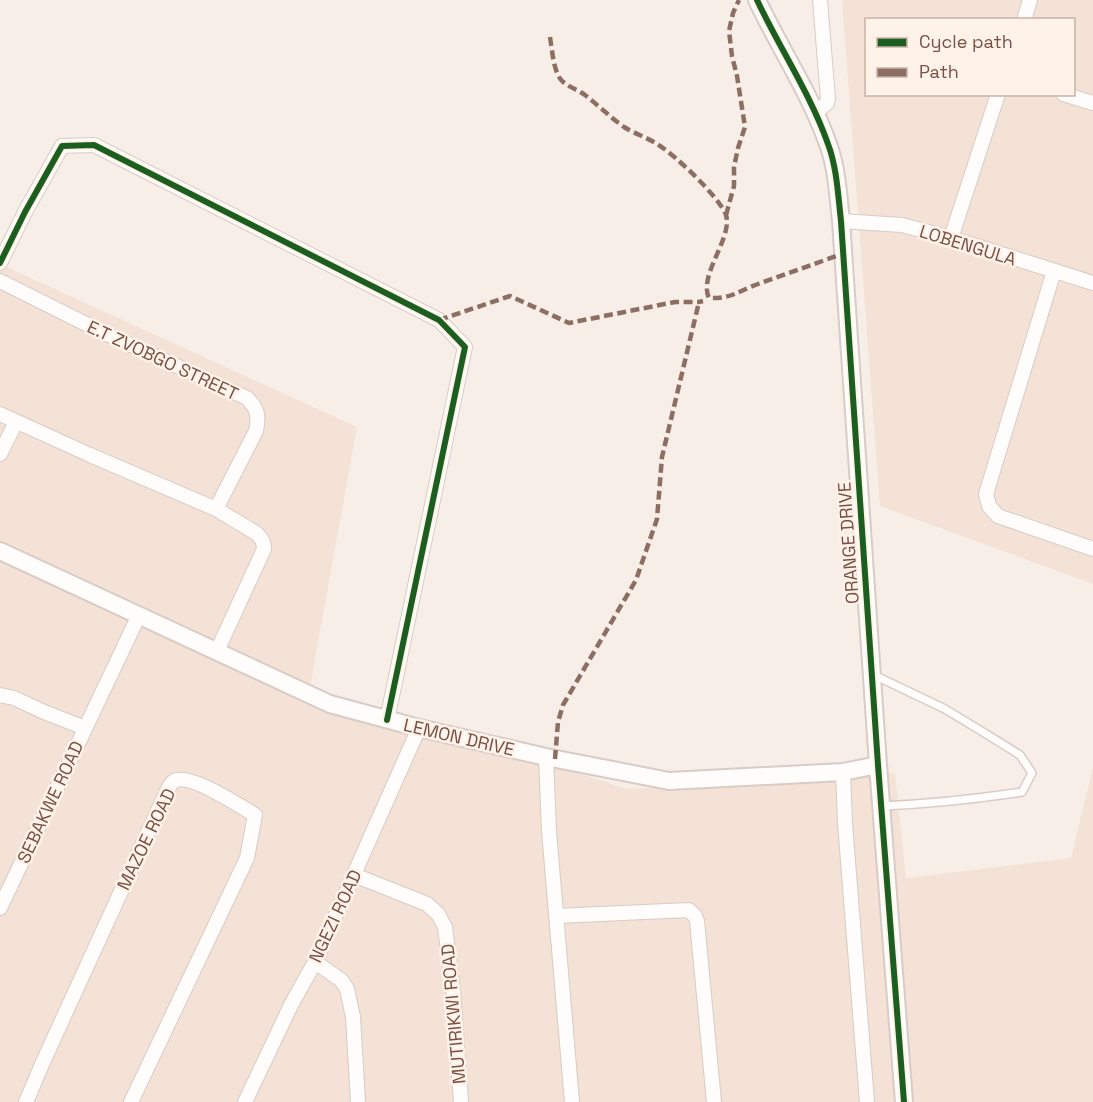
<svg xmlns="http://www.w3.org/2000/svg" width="1093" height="1102" font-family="'Space Grotesk',sans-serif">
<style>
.residential{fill:#f3e2d5;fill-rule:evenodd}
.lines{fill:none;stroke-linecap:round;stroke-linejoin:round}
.service-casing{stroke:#d9cbc5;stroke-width:10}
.minor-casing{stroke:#d9cbc5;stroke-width:16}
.tertiary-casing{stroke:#d9cbc5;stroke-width:20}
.service{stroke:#fefdfb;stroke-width:7}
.minor{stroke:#fefdfb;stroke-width:14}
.tertiary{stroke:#fefdfb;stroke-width:16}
.quiet{stroke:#8d6e63;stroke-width:4.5;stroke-dasharray:9 4.5;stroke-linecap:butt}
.cycleway-casing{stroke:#fff3e9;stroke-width:10}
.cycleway{stroke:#1b5e20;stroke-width:6}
.labels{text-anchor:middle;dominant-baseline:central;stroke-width:5;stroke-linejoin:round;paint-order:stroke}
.street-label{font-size:18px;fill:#785045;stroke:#fff3e9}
</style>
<rect width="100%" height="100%" fill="#f7efe7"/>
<!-- residential -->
<path class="residential" d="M842 0H1093V584L880 506ZM866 20H1074V94H866Z
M0 264 357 427 310 687 627 789 895 773 906 878 1071 858 1093 767V1102H0Z"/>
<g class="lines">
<!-- service casing -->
<g class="service-casing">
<path id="service" d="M874 675 945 709 983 732 1020 755 1032 773 1022 792C975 799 929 804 881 806"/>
</g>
<!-- minor casing -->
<g class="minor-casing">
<path id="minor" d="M1024 20 1030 0
M1063 94 1093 103
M816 112 827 103 828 99 820 0
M841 221 902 225 951 238 1093 283
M951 238 998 94
M0 263 25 212 62 146 94 145 439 320 465 347 387 720
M1054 271 986 494 989 506 998 516 1093 549
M0 281 100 331 247 398C258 410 259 415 256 431L216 509
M0 414 90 455 216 509 256 533C261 538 264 541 264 549L217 651
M0 454 16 422
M0 695 14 698 44 712 85 728
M546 757 549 831 572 1102
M843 772 845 823 867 1102
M354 875 427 904 438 914 445 927 453 990 461 1102
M0 908 139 615
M556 916 689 910 695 916 697 921 714 1102
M315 962 341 980 347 989 353 1017 358 1102
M26 1102 43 1062 166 793C168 789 170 784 174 781 189 772 240 806 255 815L247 858 131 1102
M245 1102 291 1005 315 962 419 728"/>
</g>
<!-- tertiary casing -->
<g class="tertiary-casing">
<path id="tertiary" d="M757 0C779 47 811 95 828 144 837 168 838 195 841 221L878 765 904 1102
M0 551 330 704 419 728 546 757 669 781 843 772 878 765"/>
</g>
<!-- service -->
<use href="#service" class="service"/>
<!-- minor -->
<use href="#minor" class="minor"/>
<!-- tertiary -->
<use href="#tertiary" class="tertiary"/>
<!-- quiet -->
<path class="quiet" d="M550 37C552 49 553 66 559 77 564 86 577 89 585 95 598 105 610 117 624 127 635 134 649 138 660 146 675 155 721 199 726 215 733 238 698 275 709 298 732 299 738 291 758 284 786 274 814 264 842 254
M726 215 734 186V167L738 148 745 127 737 76 732 56 729 31 733 13 739 0
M439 320 510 296 569 323 675 302H699L703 301
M555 759 558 722 563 705 636 580 657 519 662 457 699 302"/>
<!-- cycleway casing -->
<g class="cycleway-casing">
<path id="cycleway" d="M757 0C779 47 811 95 828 144 837 168 838 195 841 221L878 765 904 1102
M0 263 25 212 62 146 94 145 439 320 465 347 387 720"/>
</g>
<!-- cycleway -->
<use href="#cycleway" class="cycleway"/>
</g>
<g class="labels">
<!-- street labels -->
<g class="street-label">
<text transform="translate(968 245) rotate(17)">LOBENGULA</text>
<text transform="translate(163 360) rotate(25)">E.T ZVOBGO STREET</text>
<text transform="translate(848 543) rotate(-94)">ORANGE DRIVE</text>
<text transform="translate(459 737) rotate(13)">LEMON DRIVE</text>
<text transform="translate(50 802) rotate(-65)">SEBAKWE ROAD</text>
<text transform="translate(146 839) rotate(-64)">MAZOE ROAD</text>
<text transform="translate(335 916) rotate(-65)">NGEZI ROAD</text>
<text transform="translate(453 1014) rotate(-95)">MUTIRIKWI ROAD</text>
</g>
</g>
<!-- legend -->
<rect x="865" y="18" width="210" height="78" fill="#fff3e9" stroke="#c9b2a7" stroke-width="1.5"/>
<rect x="877" y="38" width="30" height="9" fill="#1b5e20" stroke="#c9b2a7" stroke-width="1.5"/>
<text x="919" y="48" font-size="18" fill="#785045">Cycle path</text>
<rect x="877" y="68" width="30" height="9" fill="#8d6e63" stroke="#c9b2a7" stroke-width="1.5"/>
<text x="919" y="78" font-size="18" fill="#785045">Path</text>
</svg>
